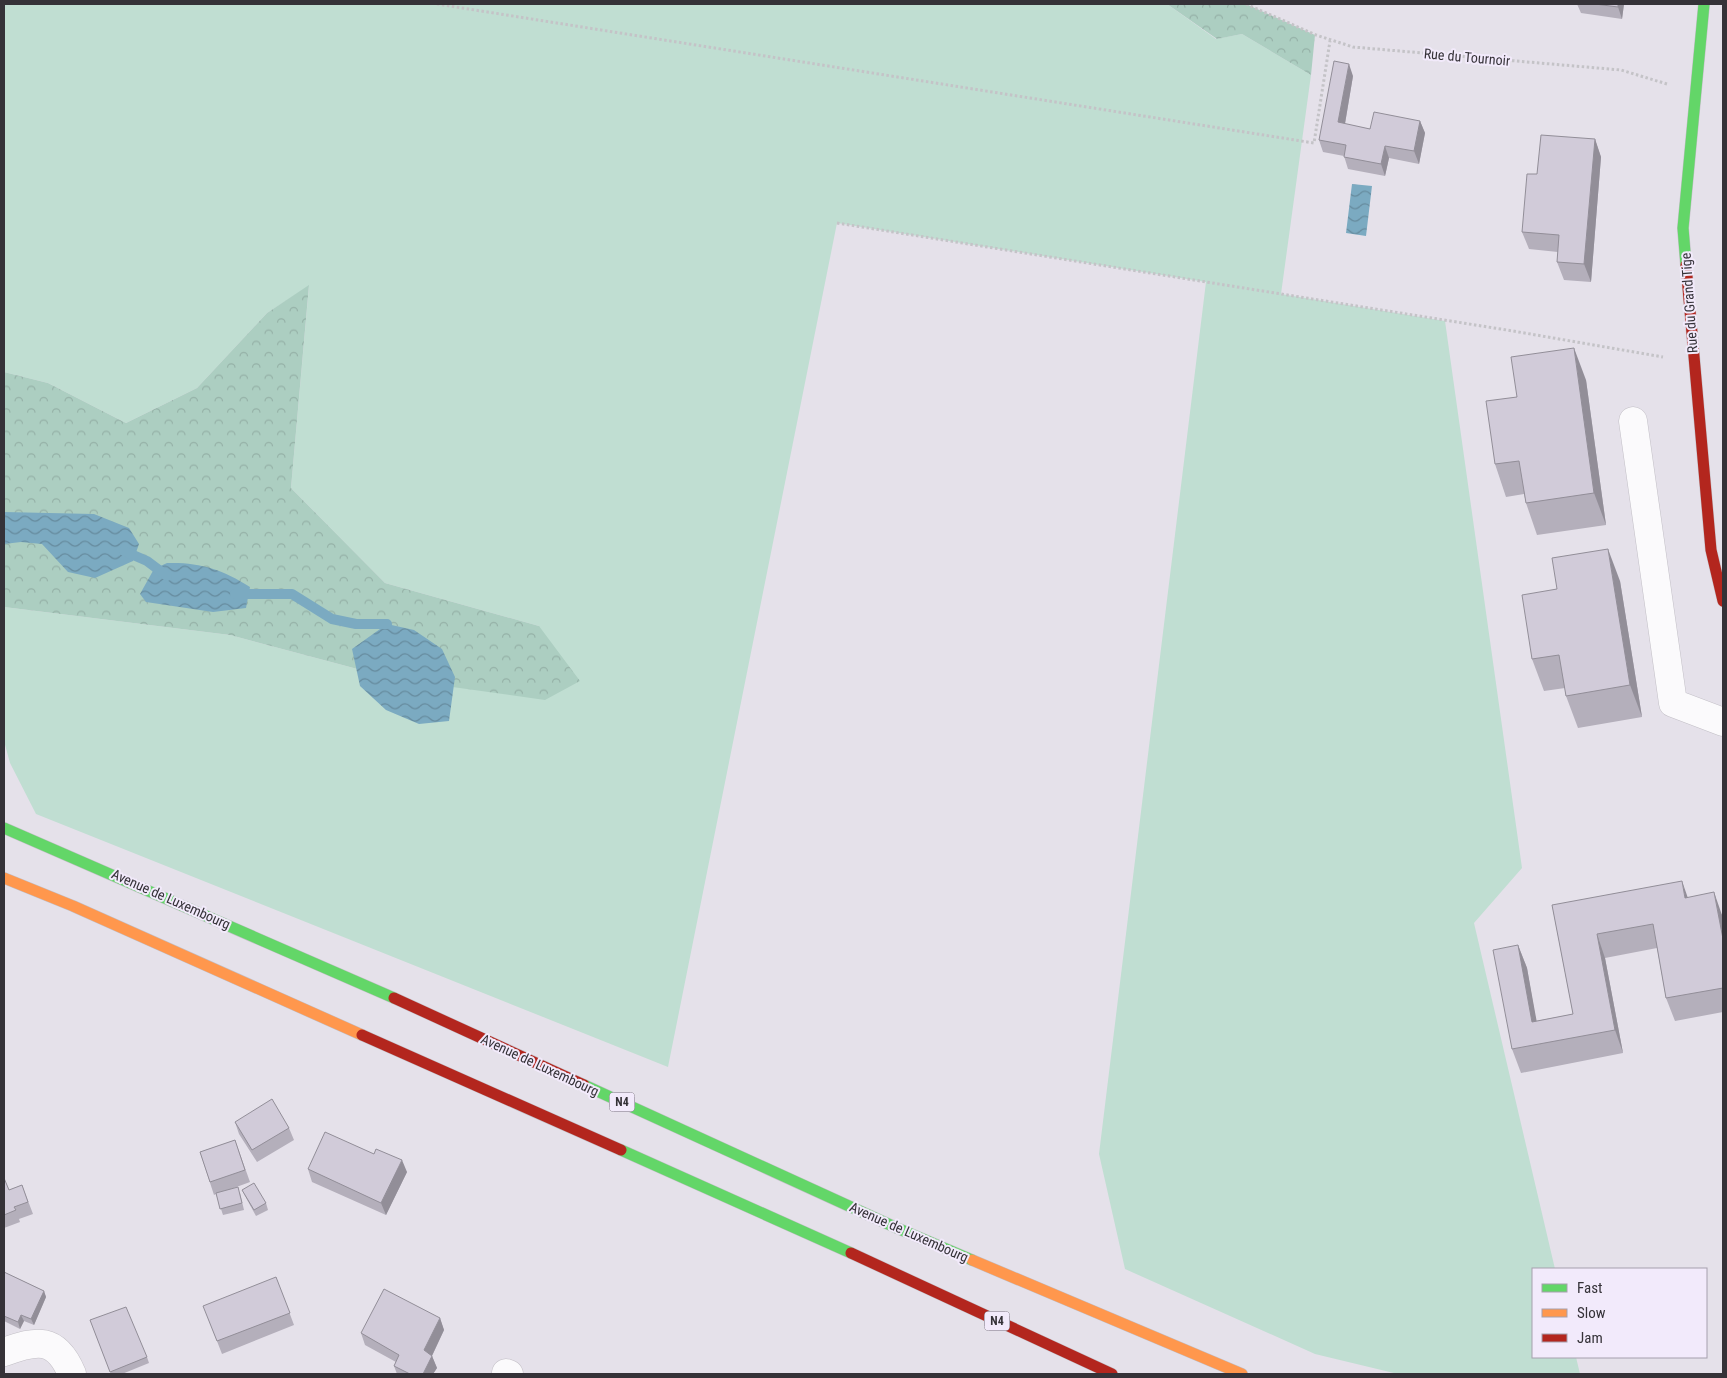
<svg xmlns="http://www.w3.org/2000/svg" width="1727" height="1378" font-family="'Roboto Condensed',sans-serif">
<style>
.grass{fill:#c0ded2}
.forest{fill:url(#forest-crowns)}
.water{fill:url(#water-waves)}
.lines{fill:none;stroke-linecap:round;stroke-linejoin:round}
.stream{stroke:#7baac1;stroke-width:10}
.street-casing{stroke:#c2bfc6;stroke-width:29}
.fast-casing{stroke:#c2bfc6;stroke-width:12}
.slow-casing{stroke:#c2bfc6;stroke-width:12}
.jam-casing{stroke:#c2bfc6;stroke-width:12}
.path{stroke:#c4c3c7;stroke-width:3;stroke-dasharray:2.5 2.5;stroke-linecap:butt}
.street{stroke:#fbfafc;stroke-width:28}
.fast{stroke:#63d668;stroke-width:11}
.slow{stroke:#ff974d;stroke-width:11}
.jam{stroke:#b3261e;stroke-width:11}
.wall{fill:#b4afbb}
.shaded-wall{fill:#928e98}
.building{fill:#d1cbd9;stroke:#928e98}
.labels{text-anchor:middle;dominant-baseline:central;stroke-width:4;stroke-linejoin:round;paint-order:stroke}
.shield{fill:#f2eafb;stroke:#6e6972;stroke-width:1}
.shield-label{font-size:12px;font-weight:bold;fill:#353238}
.street-label{font-size:14px;fill:#353238;stroke:#f2eafb}
</style>
<defs>
<pattern id="forest-crowns" width="20" height="18" patternUnits="userSpaceOnUse" patternTransform="scale(1.25)"><rect width="20" height="18" fill="#accec1"/><path d="M2 6a3 3 0 1 1 6 0M12 15a3 3 0 1 1 6 0" fill="none" stroke="#95b1a7"/></pattern>
<pattern id="water-waves" width="16" height="10" patternUnits="userSpaceOnUse" patternTransform="scale(1.25)"><rect width="16" height="10" fill="#7baac1"/><path d="M0 5q4-4 8 0t8 0" fill="none" stroke="#668b9e"/></pattern>
</defs>
<rect width="100%" height="100%" fill="#e5e1ea"/>
<!-- grass -->
<path class="grass" d="M4 4H1167L1216 39 1242 34 1311 75 1281 294 1445 321 1522 868 1474 923 1555 1269H1533V1357H1576L1580 1374H1398L1315 1354 1125 1269 1099 1154 1206 282 837 223 668 1067 36 814 10 763 4 741V607L230 635 395 679 539 626 385 583 291 488 309 286 267 313 197 388 126 423 48 383 4 372Z"/>
<!-- forest -->
<path class="forest" d="M1167 4H1246L1315 35 1311 75 1242 34 1217 39Z
M309 285 291 488 385 583 539 626 580 681 545 700 395 679 230 635 4 607V372L48 383 126 423 197 388 267 313Z"/>
<!-- water -->
<path class="water" d="M1352 184 1372 186 1366 236 1346 233Z
M4 512 94 514 129 528 139 544 133 561 95 578 68 572 42 544 21 542 4 544Z
M167 563C199 562 222 569 250 587L246 608 213 612 146 602 140 594 154 569Z
M387 624 414 630 442 649 455 677 449 721 419 724 386 710 360 686 352 649Z"/>
<g class="lines">
<!-- stream -->
<path class="stream" d="M124 551 147 561 167 576
M235 594H292L332 619 356 624H387"/>
<!-- street casing -->
<g class="street-casing">
<path id="street" d="M1633 421 1673 703 1723 722
M4 1352C37 1340 56 1336 72 1374
M506 1373 509 1374"/>
</g>
<!-- fast casing -->
<g class="fast-casing">
<path id="fast" d="M1686 265 1683 228 1704 4
M4 828 394 998
M584 1085 897 1228 972 1260
M621 1150 851 1253"/>
</g>
<!-- slow casing -->
<g class="slow-casing">
<path id="slow" d="M4 878 73 906 362 1035
M972 1260 1242 1374"/>
</g>
<!-- jam casing -->
<g class="jam-casing">
<path id="jam" d="M1686 265 1711 550 1723 601
M394 998 584 1085
M362 1035 621 1150
M851 1253 1112 1374"/>
</g>
<!-- path -->
<path class="path" d="M437 4 1314 143 1330 41
M1246 4 1316 35 1353 47 1621 70 1667 84
M837 223 1513 331 1663 357"/>
<!-- street -->
<use href="#street" class="street"/>
<!-- fast -->
<use href="#fast" class="fast"/>
<!-- slow -->
<use href="#slow" class="slow"/>
<!-- jam -->
<use href="#jam" class="jam"/>
</g>
<!-- wall -->
<path class="wall" d="M1577 4H1624L1622 19 1581 13Z
M1353 76 1345 124 1370 129 1420 121 1425 133 1419 164 1389 158 1385 176 1348 169 1344 156 1323 152 1319 140Z
M1595 139 1601 157 1591 282 1564 280 1557 262 1558 252 1529 249 1522 232 1537 174Z
M1586 380 1606 525 1537 535 1526 503 1524 494 1506 497 1495 464 1517 397Z
M1620 581 1642 717 1578 728 1566 696 1565 688 1544 691 1532 659Z
M1688 897 1723 915V1012L1675 1021 1666 998 1657 948 1605 958 1623 1053 1521 1073 1512 1049 1518 945 1527 968 1536 1021 1573 1014 1552 905Z
M235 1122 289 1128 294 1140 257 1162 239 1134Z
M235 1140 250 1182 231 1189 240 1193 244 1210 223 1215 216 1194 214 1195 200 1152Z
M374 1154 407 1172 386 1215 312 1182 308 1169Z
M4 1178 9 1190 22 1185 33 1214 19 1219 20 1222 4 1228Z
M242 1190 266 1203 268 1210 256 1216 245 1196Z
M4 1272 44 1291 46 1297 34 1325 24 1321 20 1329 4 1321Z
M276 1277 294 1325 222 1354 208 1318Z
M440 1318 444 1330 432 1356 437 1368 433 1374H397L394 1366 396 1362 365 1345 361 1333Z
M90 1320 147 1357 149 1363 122 1374H111Z"/>
<!-- shaded-wall -->
<path class="shaded-wall" d="M1618 4H1624L1622 19 1618 7Z
M1349 64 1353 76 1343 135 1338 122Z
M1420 121 1425 133 1419 164 1414 151Z
M1595 139 1601 157 1591 282 1584 264Z
M1385 146 1389 158 1385 176 1381 164Z
M1574 348 1586 380 1606 525 1594 493Z
M1608 549 1620 581 1642 717 1630 685Z
M1682 881 1690 904 1685 898Z
M1714 892 1723 918V939Z
M1597 934 1605 958 1623 1053 1615 1030Z
M1518 945 1527 968 1541 1045 1532 1022Z
M402 1160 407 1172 386 1215 381 1203Z
M44 1291 46 1297 34 1325 31 1319Z
M21 1315 24 1321 20 1329 18 1322Z
M440 1318 444 1330 429 1362 424 1350Z
M432 1356 437 1368 433 1374H423Z"/>
<!-- building -->
<path class="building" d="M1595 4H1618V7Z
M1334 61 1349 64 1338 122 1370 129 1374 112 1420 121 1414 151 1385 146 1381 164 1344 157 1346 145 1319 140Z
M1541 135 1595 139 1584 264 1557 262 1559 235 1522 232 1527 174H1537Z
M1574 348 1594 493 1526 503 1519 461 1495 464 1486 401 1517 397 1511 357Z
M1608 549 1630 685 1566 696 1559 655 1532 659 1522 595 1557 589 1552 558Z
M1682 881 1685 898 1714 892 1723 939V988L1666 998 1653 924 1597 934 1615 1030 1512 1049 1493 950 1518 945 1532 1022 1573 1014 1552 905Z
M272 1099 289 1128 252 1150 235 1122Z
M325 1132 374 1154 376 1149 402 1160 381 1203 308 1169Z
M235 1140 245 1170 210 1182 200 1152Z
M4 1178 9 1190 22 1185 28 1202 14 1207 16 1210 4 1215Z
M254 1183 266 1203 254 1210 242 1190Z
M238 1187 242 1203 220 1209 216 1193Z
M4 1272 44 1291 31 1319 21 1315 18 1322 4 1316Z
M276 1277 290 1313 217 1341 203 1306Z
M384 1289 440 1318 424 1350 432 1356 423 1374H410L394 1366 399 1355 361 1333Z
M126 1307 147 1357 110 1372 90 1320Z"/>
<g class="labels">
<!-- shield labels -->
<g class="shield">
<rect x="609.5" y="1092.5" width="25" height="19" rx="4"/>
<rect x="984.5" y="1311.5" width="25" height="19" rx="4"/>
</g>
<g class="shield-label">
<text x="622" y="1102">N4</text>
<text x="997" y="1321">N4</text>
</g>
<!-- street labels -->
<g class="street-label">
<text transform="translate(1467 57) rotate(5)">Rue du Tournoir</text>
<text transform="translate(1689 303) rotate(-94)">Rue du Grand Tige</text>
<text transform="translate(171 899) rotate(24)">Avenue de Luxembourg</text>
<text transform="translate(540 1065) rotate(25)">Avenue de Luxembourg</text>
<text transform="translate(909 1232) rotate(24)">Avenue de Luxembourg</text>
</g>
</g>
<!-- border -->
<rect width="1727" height="1378" fill="none" stroke="#353238" stroke-width="10"/>
<!-- legend -->
<rect x="1532" y="1268" width="175" height="90" fill="#f2eafb" stroke="#a6a0ad"/>
<rect x="1542" y="1284" width="25" height="8" fill="#63d668" stroke="#a6a0ad"/>
<text x="1577" y="1293" font-size="15" fill="#353238">Fast</text>
<rect x="1542" y="1309" width="25" height="8" fill="#ff974d" stroke="#a6a0ad"/>
<text x="1577" y="1318" font-size="15" fill="#353238">Slow</text>
<rect x="1542" y="1334" width="25" height="8" fill="#b3261e" stroke="#a6a0ad"/>
<text x="1577" y="1343" font-size="15" fill="#353238">Jam</text>
</svg>
